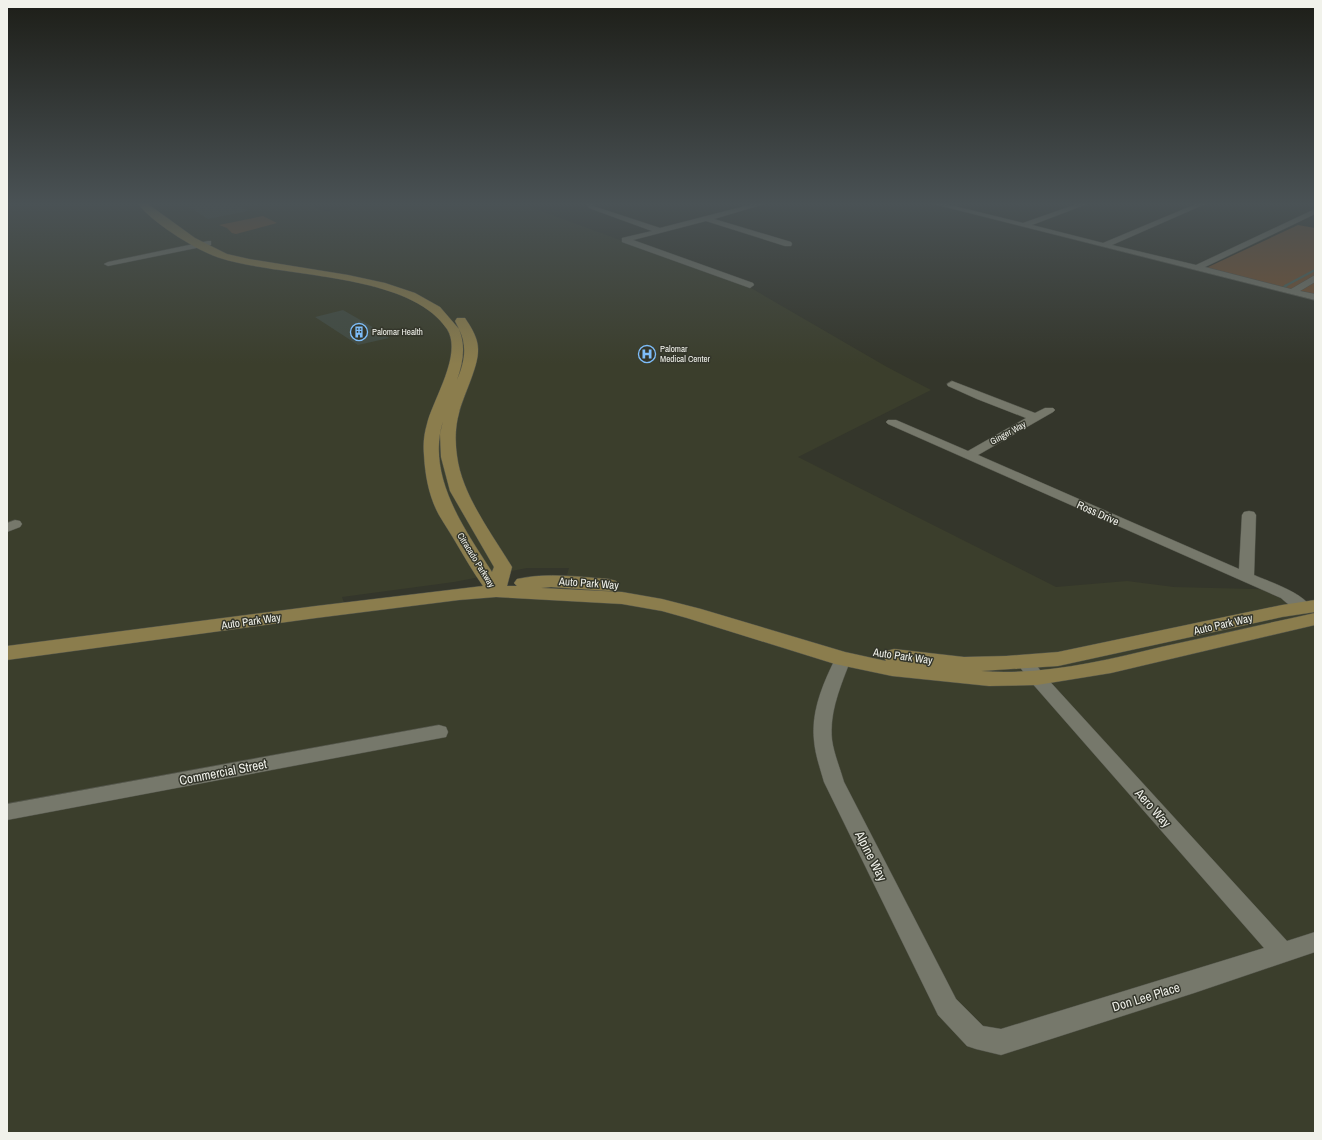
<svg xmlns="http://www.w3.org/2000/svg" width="1322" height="1140" font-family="'Archivo Narrow',sans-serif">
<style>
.built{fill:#3b3e2c;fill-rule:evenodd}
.green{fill:#775230}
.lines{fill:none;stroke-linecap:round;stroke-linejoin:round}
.stream-far1{stroke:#4c655c;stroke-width:2}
.stream{stroke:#4c655c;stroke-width:2.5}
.building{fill:#424b41}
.minor-casing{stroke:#53554b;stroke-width:1}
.major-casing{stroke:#53554b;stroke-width:1}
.minor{fill:#76786b;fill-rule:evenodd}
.major{fill:#8b7d4d;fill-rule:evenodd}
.labels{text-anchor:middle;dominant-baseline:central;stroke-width:3;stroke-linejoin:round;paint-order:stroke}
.far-poi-label{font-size:9px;fill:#f1f2eb;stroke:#34362b;text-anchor:start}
.far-street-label{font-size:9px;fill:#f1f2eb;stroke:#34362b}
.street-label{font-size:11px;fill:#f1f2eb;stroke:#34362b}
.near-street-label{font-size:13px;fill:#f1f2eb;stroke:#34362b}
</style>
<rect width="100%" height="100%" fill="#34362b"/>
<!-- built -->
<path class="built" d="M7 204H308L325 212 364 204H522L751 288 887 367 931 390 798 457 1056 587 1127 581 1174 587 1289 590 1315 610V1133H7ZM527 568H569L564 585 346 608 342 597 454 582Z"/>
<!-- green -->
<path class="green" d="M263 216 277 223 236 234 232 233 227 228 219 225Z
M1298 225 1315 228V297L1204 269Z"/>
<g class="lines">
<!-- stream-far1 -->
<path class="stream-far1" d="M1285 286 1315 270"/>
<!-- stream -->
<path class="stream" d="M1281 289 1287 285"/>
</g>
<!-- building -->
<path class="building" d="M203 204H235L248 211 208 219 189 207Z
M343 310 371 326 389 338 358 345 315 317Z"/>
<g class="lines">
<!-- minor casing -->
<g class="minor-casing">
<path id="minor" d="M586 204H594L593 206 660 228 753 204H764L714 219 791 242 792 244 791 246H785L706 221 633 240 753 283 754 285 750 288 622 242V238L652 231 589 208Z
M934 204H946L1023 223 1077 204H1087L1032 225 1103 243 1196 204H1205L1112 245 1196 265 1315 209V214L1205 267 1291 289 1315 275V282L1300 291 1315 294V300Z
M208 241H211V245L108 266 104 264 108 262Z
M952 381 1035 413 1045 408H1053L1055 410 1053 412 978 455 1239 569 1242 515 1244 512 1249 511 1254 512 1256 515 1254 575C1270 582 1301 592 1311 607L1309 610C1297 613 1289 605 1281 598L888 424 886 422 888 420H896L968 451 1026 418 977 399 948 386 947 384Z
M15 520 20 521 22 524 20 527 7 532V523Z
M843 653 849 655 851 659C841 685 829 712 832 740 834 754 840 768 844 782L956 999 983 1026 1001 1029 1264 948 1031 682 1016 662 1019 658C1032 654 1036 665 1043 674L1287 941 1315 932V952L1194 993 1001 1055 976 1049 967 1046 938 1015 824 782C820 768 815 754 814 740 811 711 823 684 835 659L837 655Z
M439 725 446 727 448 732 446 737 7 820V804Z"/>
</g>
<!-- major casing -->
<g class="major-casing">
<path id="major" d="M138 204H148L195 238 227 254 249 259 348 275 385 283 415 293 440 307 459 329 455 321 457 318H465C471 327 478 338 478 349 479 366 463 396 459 413 455 427 455 442 457 456 462 495 492 534 512 567L507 586H517L514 583 517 579C547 572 579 577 609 579L616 581 619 585 616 589 609 591 551 587 541 588 622 592 662 599 701 609 845 652 886 661 883 656 886 651 894 649 964 657 1006 656 1058 652 1282 605 1315 600V612L1282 617 1058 666 981 671C1041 676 1103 661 1161 647 1212 636 1264 624 1315 613V625L1111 673 1037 685 989 686 892 676 835 664 687 618 662 611 622 604 496 597 459 600 316 618 7 660V646L316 606 483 586C473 572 464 556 455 541 450 532 444 524 439 515 429 497 425 475 424 455 423 444 424 434 427 424 433 399 463 354 447 329 409 272 282 278 220 258 197 251 153 223 138 204ZM459 329C468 347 464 363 457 380 463 362 466 347 459 329ZM443 421 440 434 441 457 450 491 494 567 492 572C464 528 426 476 443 421Z"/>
</g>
<!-- minor -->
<use href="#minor" class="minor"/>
<!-- major -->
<use href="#major" class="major"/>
</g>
<!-- sky -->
<linearGradient id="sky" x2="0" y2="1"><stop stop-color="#1d1e18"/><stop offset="0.56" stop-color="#4a5255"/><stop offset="1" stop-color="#4a5255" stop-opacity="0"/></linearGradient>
<rect width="1322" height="364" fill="url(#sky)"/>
<!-- icons -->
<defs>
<g id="building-ring" transform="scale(0.9)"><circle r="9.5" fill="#34362b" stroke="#7ebdf9" stroke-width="1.5"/><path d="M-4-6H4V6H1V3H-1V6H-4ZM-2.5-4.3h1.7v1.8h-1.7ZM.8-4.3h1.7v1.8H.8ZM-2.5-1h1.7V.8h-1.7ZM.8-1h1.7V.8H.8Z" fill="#7ebdf9"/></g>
<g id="hospital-ring" transform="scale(0.9)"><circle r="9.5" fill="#34362b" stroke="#7ebdf9" stroke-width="1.5"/><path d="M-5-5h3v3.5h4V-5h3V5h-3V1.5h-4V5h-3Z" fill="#7ebdf9"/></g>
</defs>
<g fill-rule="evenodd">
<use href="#building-ring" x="359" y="332"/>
<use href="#hospital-ring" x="647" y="354"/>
</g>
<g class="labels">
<!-- far-poi labels -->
<g class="far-poi-label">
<text x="372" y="332">Palomar Health</text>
<text x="660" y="349">Palomar<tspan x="660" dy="10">Medical Center</tspan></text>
</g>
<!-- far-street labels -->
<g class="far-street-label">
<text transform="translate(1008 433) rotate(-29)">Ginger Way</text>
<text transform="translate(476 560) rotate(58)">Citracado Parkway</text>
</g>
<!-- street labels -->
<g class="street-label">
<text transform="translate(1098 513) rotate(24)">Ross Drive</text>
<text transform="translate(589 583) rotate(4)">Auto Park Way</text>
<text transform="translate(251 621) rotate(-8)">Auto Park Way</text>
<text transform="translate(1223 624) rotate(-13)">Auto Park Way</text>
<text transform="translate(903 656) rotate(8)">Auto Park Way</text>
</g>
<!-- near-street labels -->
<g class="near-street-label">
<text transform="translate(223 772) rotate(-11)">Commercial Street</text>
<text transform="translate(1153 808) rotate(48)">Aero Way</text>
<text transform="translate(871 856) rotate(63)">Alpine Way</text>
<text transform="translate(1146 997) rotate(-17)">Don Lee Place</text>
</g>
</g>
<!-- border -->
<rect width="1322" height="1140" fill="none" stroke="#f1f2eb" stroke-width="16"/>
</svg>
